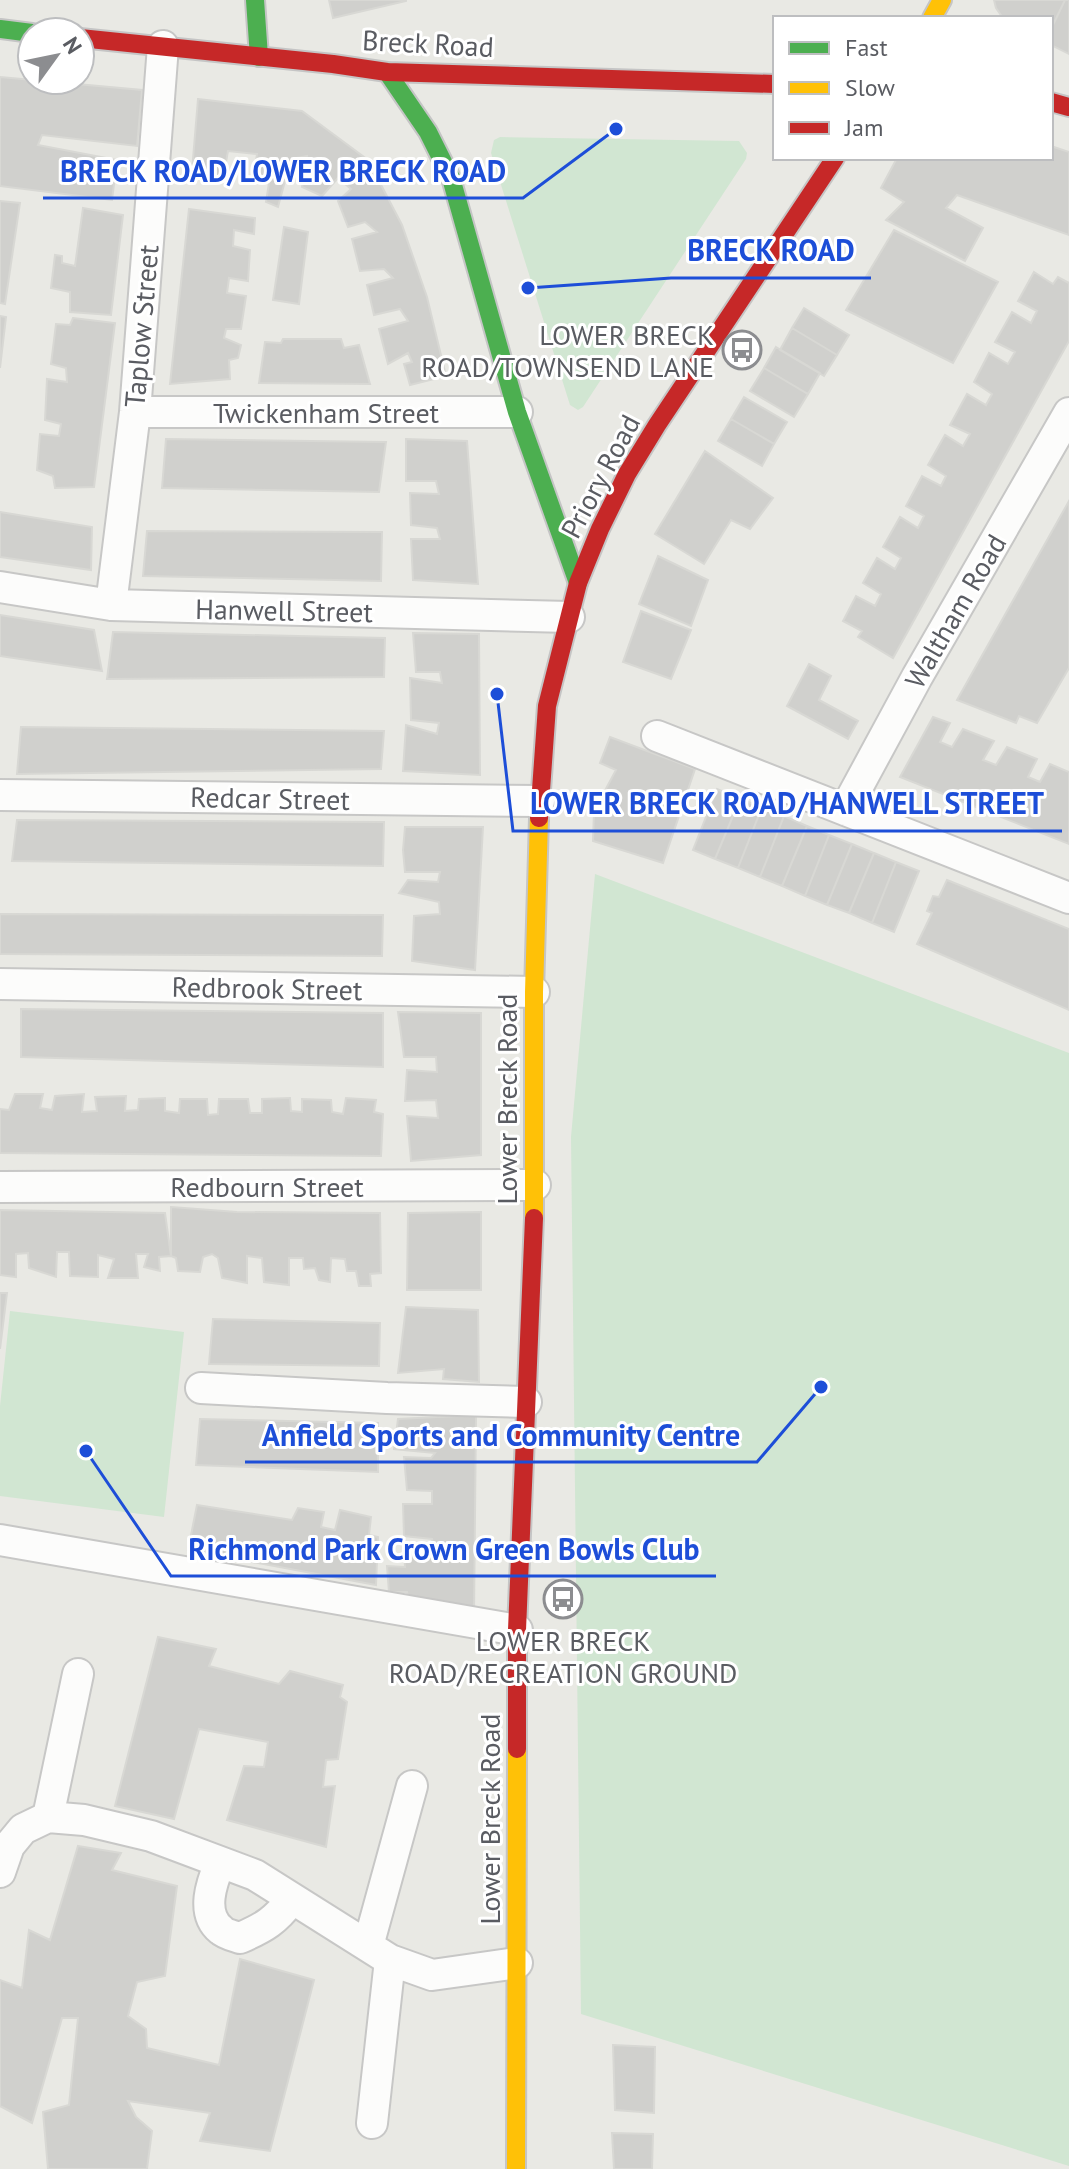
<svg xmlns="http://www.w3.org/2000/svg" width="1069" height="2169" font-family="'PT Sans',sans-serif">
<style>
.green{fill:#d1e6d2}
.building{fill:#d0d0cd;stroke:#d8d8d4;stroke-width:2}
.lines{fill:none;stroke-linecap:round;stroke-linejoin:round}
.street-casing{stroke:#c7c7c6;stroke-width:34}
.fast-casing{stroke:#c5c5c5;stroke-width:22}
.slow-casing{stroke:#c5c5c5;stroke-width:22}
.jam-casing{stroke:#c5c5c5;stroke-width:22}
.street{stroke:#fcfcfb;stroke-width:30}
.fast{stroke:#4caf50;stroke-width:18}
.slow{stroke:#ffc107;stroke-width:18}
.jam{stroke:#c62828;stroke-width:18}
.labels{text-anchor:middle;dominant-baseline:central;stroke-width:6;stroke-linejoin:round;paint-order:stroke}
.street-label{font-size:28px;fill:#5a5c62;stroke:#fff}
.poi-label{font-size:28px;fill:#5a5c62;stroke:#fff;text-anchor:end}
.leader{fill:none;stroke:#1d4ed8;stroke-width:3}
.callout-dot{fill:#1d4ed8;stroke:#fff;stroke-width:3}
.callout-label{font-size:30px;text-anchor:middle;font-weight:bold;fill:#1d4ed8;stroke:#fff;stroke-width:6;stroke-linejoin:round;paint-order:stroke}
</style>
<rect width="100%" height="100%" fill="#e9e9e4"/>
<!-- green -->
<path class="green" d="M500 137 739 141 747 153 746 159 583 407 578 410 570 405 491 153 494 140Z
M595 874 1069 1053V2166L581 2014 571 1137Z
M10 1311 184 1332 164 1517 0 1496V1406Z"/>
<!-- building -->
<path class="building" d="M329 0H406V1L333 18Z
M994 0H1065L1051 29V18H1003L996 8Z
M1065 0H1069V54L1051 45V29Z
M0 77 142 90 137 146 42 135 38 145 117 160 112 200 0 186Z
M198 99 302 111 368 160 402 225 427 297 446 376 410 385 404 364 412 362 408 353 388 364 379 329 408 321 400 309 374 315 367 285 393 278 384 269 360 271 352 239 377 232 365 222 348 227 338 201 351 189 338 178 322 196 302 187 307 156 291 159 278 207 266 202 269 183H253L257 154 228 151 223 179 192 171Z
M1051 146 1069 152V235L957 195 946 208 983 228 965 261 886 220 904 202 881 188 897 158H1051Z
M0 201 20 203 5 304 0 303Z
M83 208 123 215 111 315 70 312V292L51 288 55 255 62 256V263L75 266Z
M189 209 255 218 254 234 234 230 233 246 250 250 248 281 229 278 227 293 246 296 241 329H226L224 338 241 345 238 358 229 360 230 379 170 384Z
M284 227 308 232 299 304 273 300Z
M894 230 998 282 953 363 846 310Z
M1034 272 1053 284 1058 277 1069 283V341L893 658 858 637 862 631 843 621 856 596 875 606 881 594 863 583 877 558 895 569 901 558 883 547 900 517 918 528 924 516 906 506 922 476 941 486 946 476 928 465 945 435 963 446 970 434 950 425 967 394 986 405 992 394 974 382 989 353 1008 364 1015 352 995 342 1012 312 1031 323 1037 311 1018 301Z
M804 308 849 335 837 355 792 328Z
M0 316 6 317 0 368Z
M73 318 115 323 94 487 55 488 53 476 37 470 40 434 59 436 61 424 45 420 47 379 67 382 66 368 51 364 56 324 70 325Z
M792 328 837 355 824 376 780 350Z
M283 339H341L344 348 359 345 370 384 259 383 265 342 281 343Z
M776 347 820 373 808 394 764 368Z
M764 368 808 394 794 417 750 391Z
M744 397 787 422 774 444 731 419Z
M731 419 774 444 762 466 718 441Z
M166 439 386 442 379 492 162 488Z
M406 439 467 441 478 584 413 580 411 539H440L437 528 411 525 410 493 439 494 436 481H406Z
M705 451 773 498 750 529 731 520 704 564 655 534Z
M1069 501V668L1037 723 1019 716 1016 723 957 700Z
M0 512 92 527 91 570 0 557Z
M147 531 382 532 381 581 143 576Z
M658 556 708 580 691 626 639 604Z
M641 611 691 630 671 679 623 662Z
M0 615 94 630 102 671 0 656Z
M113 632 385 638 384 677 107 679Z
M413 633 479 634 480 775 403 771 406 725 437 734 439 723 411 720 410 678 442 683 440 672H416Z
M809 664 831 676 819 700 858 721 848 739 787 706Z
M933 717 950 723 940 742 952 747 963 729 994 741 983 760 996 765 1007 747 1037 759 1028 777 1040 782 1050 764 1069 772V844L900 777Z
M21 727 384 731 381 769 17 774Z
M610 737 695 769 663 863 593 841 594 811 616 770 600 763Z
M717 789 740 799 715 859 693 850Z
M740 799 762 807 738 868 715 859Z
M762 807 784 816 760 877 738 868Z
M784 816 807 826 782 886 760 877Z
M17 820 384 822 383 866 12 861Z
M807 826 829 835 805 896 782 886Z
M405 827H483L475 970 412 961 414 916 440 914 439 902 399 893 408 880 438 882 440 872H405L403 850Z
M829 835 852 844 827 905 805 896Z
M852 844 874 853 849 913 827 905Z
M874 853 896 862 872 923 849 913Z
M896 862 919 871 894 932 872 923Z
M947 880 1069 929V1010L917 944 932 913 927 911 933 896 939 897Z
M0 914 383 915 382 956 0 954Z
M21 1009 383 1013V1067L21 1057Z
M398 1012 481 1013V1155L411 1161 407 1116 438 1118 436 1100 405 1101 407 1070 437 1072 436 1057H404Z
M15 1094H43L40 1108 52 1110 55 1096 84 1094 82 1112 97 1111 95 1097 126 1096 125 1111 138 1110 139 1099 165 1098V1111L179 1113 180 1099H207L208 1115 218 1114 219 1099H248L250 1113H262V1099L290 1098 291 1111 302 1112V1099L331 1100 332 1112 343 1114 346 1098 376 1100 374 1112 383 1114 381 1156 0 1153V1109L9 1110Z
M171 1207 237 1212 380 1213 381 1273 370 1274 371 1286H359L356 1271H347L345 1259 331 1258 330 1282 319 1280 315 1268 304 1269 303 1258H289V1285L264 1282 262 1258 247 1256V1283L222 1278 218 1258 212 1254 203 1257 200 1272 178 1271 176 1258 171 1256Z
M0 1210 165 1213 171 1256 159 1257 160 1271 144 1267 148 1254H136L138 1278H108L114 1259 98 1255V1277L70 1276 69 1252H57L56 1277 29 1268 28 1253 16 1254V1277L0 1275Z
M481 1212V1290H407L408 1213Z
M0 1293H7L0 1349Z
M406 1307 478 1310 479 1382 443 1379 444 1369 398 1373Z
M213 1319 380 1323 379 1366 209 1364Z
M476 1415 474 1615 410 1605 407 1592H389L387 1566 405 1567 404 1554 435 1552 432 1539 404 1536 403 1504H432V1491L407 1490 404 1457 431 1458 435 1453 394 1449 398 1419Z
M200 1419 378 1423V1472L196 1465Z
M197 1505 292 1520 298 1508 324 1512 321 1527 335 1530 340 1510 371 1517 369 1535 378 1537 376 1585 188 1550Z
M158 1637 216 1649 209 1666 279 1684 290 1671 343 1685 340 1697 347 1702 338 1759 326 1760 323 1787 335 1786 326 1847 227 1820 244 1766 264 1767 268 1742 199 1729 174 1819 115 1806Z
M78 1846 121 1853 112 1870 177 1886 165 1976 137 1982 128 2016 146 2029 147 2048 219 2065 240 1959 314 1980 270 2151 200 2141 210 2113 128 2101 136 2117 152 2131 147 2169H48L43 2112 69 2105 78 2018H62L32 2123 0 2106V1980L22 1988 29 1930 50 1940Z
M613 2045 655 2047 654 2113 615 2110Z
M612 2133 653 2134 652 2169H614Z"/>
<g class="lines">
<!-- street casing -->
<g class="street-casing">
<path id="street" d="M135 412H517
M0 587 111 605 569 617
M111 605 135 412 163 46
M657 736 1069 898
M0 795 539 801
M845 810 917 677 1069 413
M0 984 534 992
M0 1187 535 1185
M201 1388 387 1398 526 1402
M0 1540 517 1630
M48 1817 78 1674
M220 1862C212 1882 200 1913 221 1930 225 1934 234 1936 240 1938 265 1927 275 1921 292 1899
M0 1872 9 1846 23 1829 48 1817 84 1820 151 1836 255 1875 390 1960 432 1975 517 1963
M368 1946 412 1786
M372 2123 390 1960"/>
</g>
<!-- fast casing -->
<g class="fast-casing">
<path id="fast" d="M255 0 259 57
M0 29 32 33
M387 72 428 132 451 178 517 412 578 583"/>
</g>
<!-- slow casing -->
<g class="slow-casing">
<path id="slow" d="M932 18 942 0
M534 1218V992L539 818
M516 2169 517 1749"/>
</g>
<!-- jam casing -->
<g class="jam-casing">
<path id="jam" d="M80 38 333 64 387 72 775 84
M1051 102 1069 107
M539 818 547 706 578 583 600 529 627 474 657 425 835 158
M517 1749V1630L534 1218"/>
</g>
<!-- street -->
<use href="#street" class="street"/>
<!-- fast -->
<use href="#fast" class="fast"/>
<!-- slow -->
<use href="#slow" class="slow"/>
<!-- jam -->
<use href="#jam" class="jam"/>
</g>
<!-- icons -->
<defs>
<g id="bus-ring" transform="scale(2)"><circle r="9.5" fill="#fff" stroke="#8c8d90" stroke-width="1.5"/><path d="M-5-6H5V4H4V6H2V4H-2V6H-4V4H-5ZM-3.5-4V0h7V-4ZM-3.5 1.2v1.5H-2V1.2ZM2 1.2v1.5H3.5V1.2Z" fill="#8c8d90"/></g>
</defs>
<g fill-rule="evenodd">
<use href="#bus-ring" x="742" y="350"/>
<use href="#bus-ring" x="563" y="1599"/>
</g>
<g class="labels">
<!-- street labels -->
<g class="street-label">
<text transform="translate(428 43) rotate(3)">Breck Road</text>
<text transform="translate(141 326) rotate(-85)">Taplow Street</text>
<text x="326" y="412">Twickenham Street</text>
<text transform="translate(600 476) rotate(-62)">Priory Road</text>
<text transform="translate(284 610) rotate(1)">Hanwell Street</text>
<text transform="translate(955 611) rotate(-60)">Waltham Road</text>
<text transform="translate(270 798) rotate(1)">Redcar Street</text>
<text transform="translate(267 988) rotate(1)">Redbrook Street</text>
<text transform="translate(506 1099) rotate(-90)">Lower Breck Road</text>
<text x="267" y="1186">Redbourn Street</text>
<text transform="translate(489 1819) rotate(-90)">Lower Breck Road</text>
</g>
<!-- poi labels -->
<g class="poi-label">
<text x="714" y="334">LOWER BRECK<tspan x="714" dy="32">ROAD/TOWNSEND LANE</tspan></text>
<text x="563" y="1640" text-anchor="middle">LOWER BRECK<tspan x="563" dy="32">ROAD/RECREATION GROUND</tspan></text>
</g>
</g>
<!-- callouts -->
<path class="leader" d="M616 129L523 198H43M528 288L671 278H871M497 694L513 831H1062M821 1387L757 1462H245M86 1451L171 1576H716"/>
<g class="callout-dot">
<circle cx="616" cy="129" r="8"/>
<circle cx="528" cy="288" r="8"/>
<circle cx="497" cy="694" r="8"/>
<circle cx="821" cy="1387" r="8"/>
<circle cx="86" cy="1451" r="8"/>
</g>
<g class="callout-label">
<text x="283" y="182">BRECK ROAD/LOWER BRECK ROAD</text>
<text x="771" y="261">BRECK ROAD</text>
<text x="787" y="814">LOWER BRECK ROAD/HANWELL STREET</text>
<text x="501" y="1446">Anfield Sports and Community Centre</text>
<text x="444" y="1560">Richmond Park Crown Green Bowls Club</text>
</g>
<!-- legend -->
<rect x="773" y="16" width="280" height="144" fill="#ffffff" stroke="#bdbec0" stroke-width="2"/>
<rect x="789" y="42" width="40" height="12" fill="#4caf50" stroke="#bdbec0" stroke-width="2"/>
<text x="845" y="56" font-size="24" fill="#5a5c62">Fast</text>
<rect x="789" y="82" width="40" height="12" fill="#ffc107" stroke="#bdbec0" stroke-width="2"/>
<text x="845" y="96" font-size="24" fill="#5a5c62">Slow</text>
<rect x="789" y="122" width="40" height="12" fill="#c62828" stroke="#bdbec0" stroke-width="2"/>
<text x="845" y="136" font-size="24" fill="#5a5c62">Jam</text>
<!-- north arrow -->
<g transform="translate(56 56) rotate(57)"><circle r="38" fill="#ffffff" stroke="#bdbec0" stroke-width="2"/>
<path d="M0-6L14 30L0 20L-14 30Z" fill="#8c8d90"/>
<text y="-12" font-size="22" font-weight="bold" text-anchor="middle" fill="#5a5c62">N</text>
</g>
</svg>
